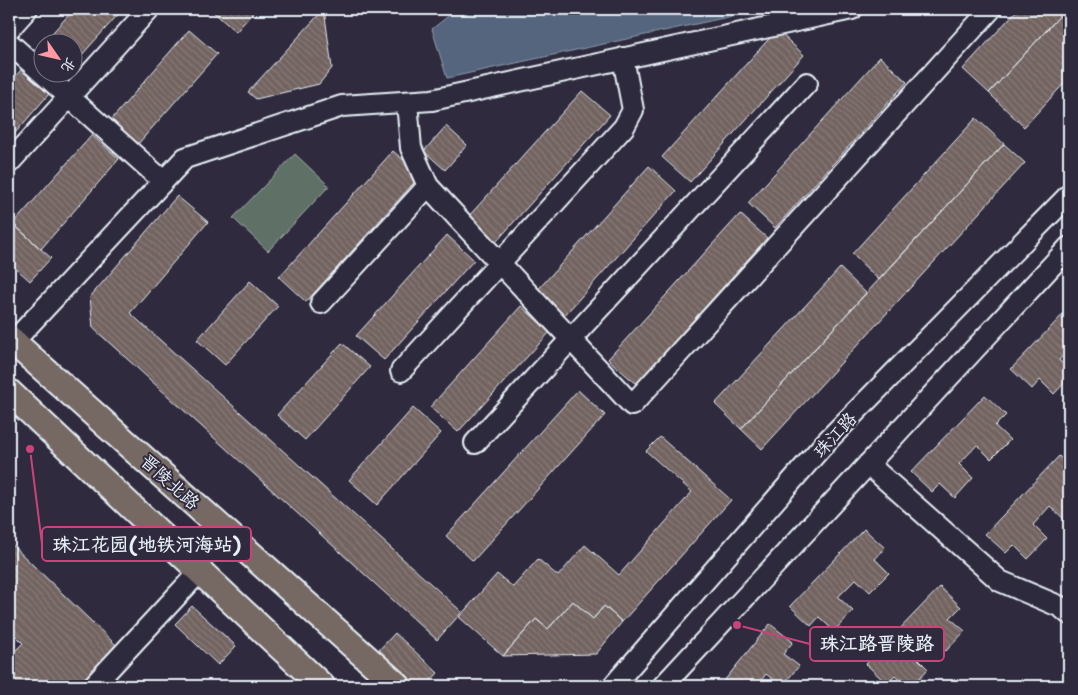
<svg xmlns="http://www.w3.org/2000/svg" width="1078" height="695" font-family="'Shantell Sans','LXGW WenKai TC',sans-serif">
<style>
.grass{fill:#5e6f66;stroke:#a3b0af}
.water{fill:#54657e;stroke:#8f9daf}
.building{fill:url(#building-back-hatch);stroke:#e8f1f8}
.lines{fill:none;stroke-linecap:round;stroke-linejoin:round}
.minor-casing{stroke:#e8f1f8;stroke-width:24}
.major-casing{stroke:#e8f1f8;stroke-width:29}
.minor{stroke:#2f2a3d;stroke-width:20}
.major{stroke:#766964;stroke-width:25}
.labels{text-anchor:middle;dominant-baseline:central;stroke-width:4;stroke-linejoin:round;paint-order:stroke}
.street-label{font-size:18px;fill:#e8f1f8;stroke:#2f2a3d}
.leader{fill:none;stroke:#ca437a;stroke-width:2}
.callout-dot{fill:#ca437a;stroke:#2f2a3d;stroke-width:2}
.callout{fill:#2f2a3d;stroke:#ca437a;stroke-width:2}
.callout-label{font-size:19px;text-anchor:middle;font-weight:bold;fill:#e8f1f8}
</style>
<defs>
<pattern id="building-back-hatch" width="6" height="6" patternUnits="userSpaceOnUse" patternTransform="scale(1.25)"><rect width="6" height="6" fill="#726360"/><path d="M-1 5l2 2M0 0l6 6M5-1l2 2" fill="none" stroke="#867a78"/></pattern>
</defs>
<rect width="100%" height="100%" fill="#2f2a3d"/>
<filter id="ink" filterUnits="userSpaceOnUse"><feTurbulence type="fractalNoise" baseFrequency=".02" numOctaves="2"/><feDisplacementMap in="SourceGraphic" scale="10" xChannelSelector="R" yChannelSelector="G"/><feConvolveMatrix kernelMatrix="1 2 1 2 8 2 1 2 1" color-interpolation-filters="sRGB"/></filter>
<g filter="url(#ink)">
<!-- grass -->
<path class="grass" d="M295 154 329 186 268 251 233 218Z"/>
<!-- water -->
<path class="water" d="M457 9H557L572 12 590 9H765L447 78 432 29Z"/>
<!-- building -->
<path class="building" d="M74 9H123L72 66V42H44Z
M210 9H256L236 32Z
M324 9 332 68 319 84 256 99 248 92Z
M1018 9H1066L989 93 963 69Z
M1066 9H1069V78L1024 127 989 93Z
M189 30 217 54 138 144 111 120Z
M777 30 804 55 690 182 662 157Z
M880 57 907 82 775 228 748 203Z
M21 70 49 94 9 140V84Z
M582 91 610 115 496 242 468 217Z
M976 118 1004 144 879 280 852 254Z
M446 126 467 145 445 170 424 151Z
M92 135 119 159 41 249 13 224Z
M1004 144 1025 163 762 449 741 429Z
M393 151 421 175 306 302 279 277Z
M649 166 676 191 562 318 535 293Z
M177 196 208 222 130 313 462 612 437 640 93 328 90 297Z
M740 214 767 238 636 384 608 359Z
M9 220 51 258 30 281 9 262Z
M447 235 474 260 384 360 356 336Z
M840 268 866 293 741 429 715 404Z
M250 281 278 306 225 365 197 340Z
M521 306 550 332 458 432 430 407Z
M1069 308V349L1059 360 1069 370V378L1054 394 1040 380 1032 389 1011 369Z
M342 343 370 367 305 440 277 415Z
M578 390 605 415 473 561 446 536Z
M985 395 1006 415 995 426 1010 440 991 459 977 445 959 464 973 478 955 498 940 484 932 492 911 472Z
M413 408 441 433 377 505 349 480Z
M660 437 731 500 622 622 604 606 593 619 573 601 548 629 536 619 503 656 459 617 497 574 513 587 538 559 558 576 585 545 619 575 692 492 646 451Z
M1059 456 1069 466V515L1065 520 1050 506 1033 525 1047 539 1028 559 1014 545 1006 553 985 534Z
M864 529 885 548 875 559 889 573 870 592 856 579 838 597 853 611 834 631 819 617 811 626 790 606Z
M9 542 117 646 79 686H9V657L23 643 9 629Z
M940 587 961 607 950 618 965 631 946 651 932 637 914 655 928 669 912 686H906L895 676 887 684 866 664Z
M573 601 593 619 604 606 622 622 596 654 503 656 536 619 548 629Z
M192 606 236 646 218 665 175 624Z
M770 624 793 642 783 654 799 666 782 686 766 674 757 686H720Z
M395 633 438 673 426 686H414L377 652Z
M1069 673V686H1054Z"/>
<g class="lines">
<!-- minor casing -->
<g class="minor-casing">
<path id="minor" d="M9 29 27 9
M9 43 163 181
M407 102 411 148 428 186 632 405 991 9
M9 163 149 9
M321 303 428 186
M13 342 185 158 342 106 432 100 852 9
M401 371 624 127 633 110 623 58
M475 443 807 83
M868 464 1000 581 1061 607 1069 614
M93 686 200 571
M613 686 825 443 1069 195
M663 686 1069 247"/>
</g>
<!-- major casing -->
<g class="major-casing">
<path id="major" d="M9 338 398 686
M9 392 322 686"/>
</g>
<!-- minor -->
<use href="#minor" class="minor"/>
<!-- major -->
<use href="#major" class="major"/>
</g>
</g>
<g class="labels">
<!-- street labels -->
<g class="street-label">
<text transform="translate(835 435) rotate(-47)">珠江路</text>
<text transform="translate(170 482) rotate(42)">晋陵北路</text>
</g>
</g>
<!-- callouts -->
<path class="leader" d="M30 449L42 544M737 625L810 644"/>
<g class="callout-dot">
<circle cx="30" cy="449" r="5"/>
<circle cx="737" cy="625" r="5"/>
</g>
<g class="callout">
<rect x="42" y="527" width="209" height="34" rx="5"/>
<rect x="810" y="627" width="134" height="34" rx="5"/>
</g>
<g class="callout-label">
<text x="147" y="551">珠江花园(地铁河海站)</text>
<text x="877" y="650">珠江路晋陵路</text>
</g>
<!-- margin -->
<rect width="1078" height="695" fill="none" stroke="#2f2a3d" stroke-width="30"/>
<rect x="15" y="15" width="1048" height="665" fill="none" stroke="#e8f1f8" stroke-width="2" filter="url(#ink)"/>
<!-- north arrow -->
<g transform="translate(58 58) rotate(124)"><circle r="24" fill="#2f2a3d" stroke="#797a88"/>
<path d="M0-4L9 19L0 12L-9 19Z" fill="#ff9aa2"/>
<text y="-8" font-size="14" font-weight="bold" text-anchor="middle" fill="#e8f1f8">北</text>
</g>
</svg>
